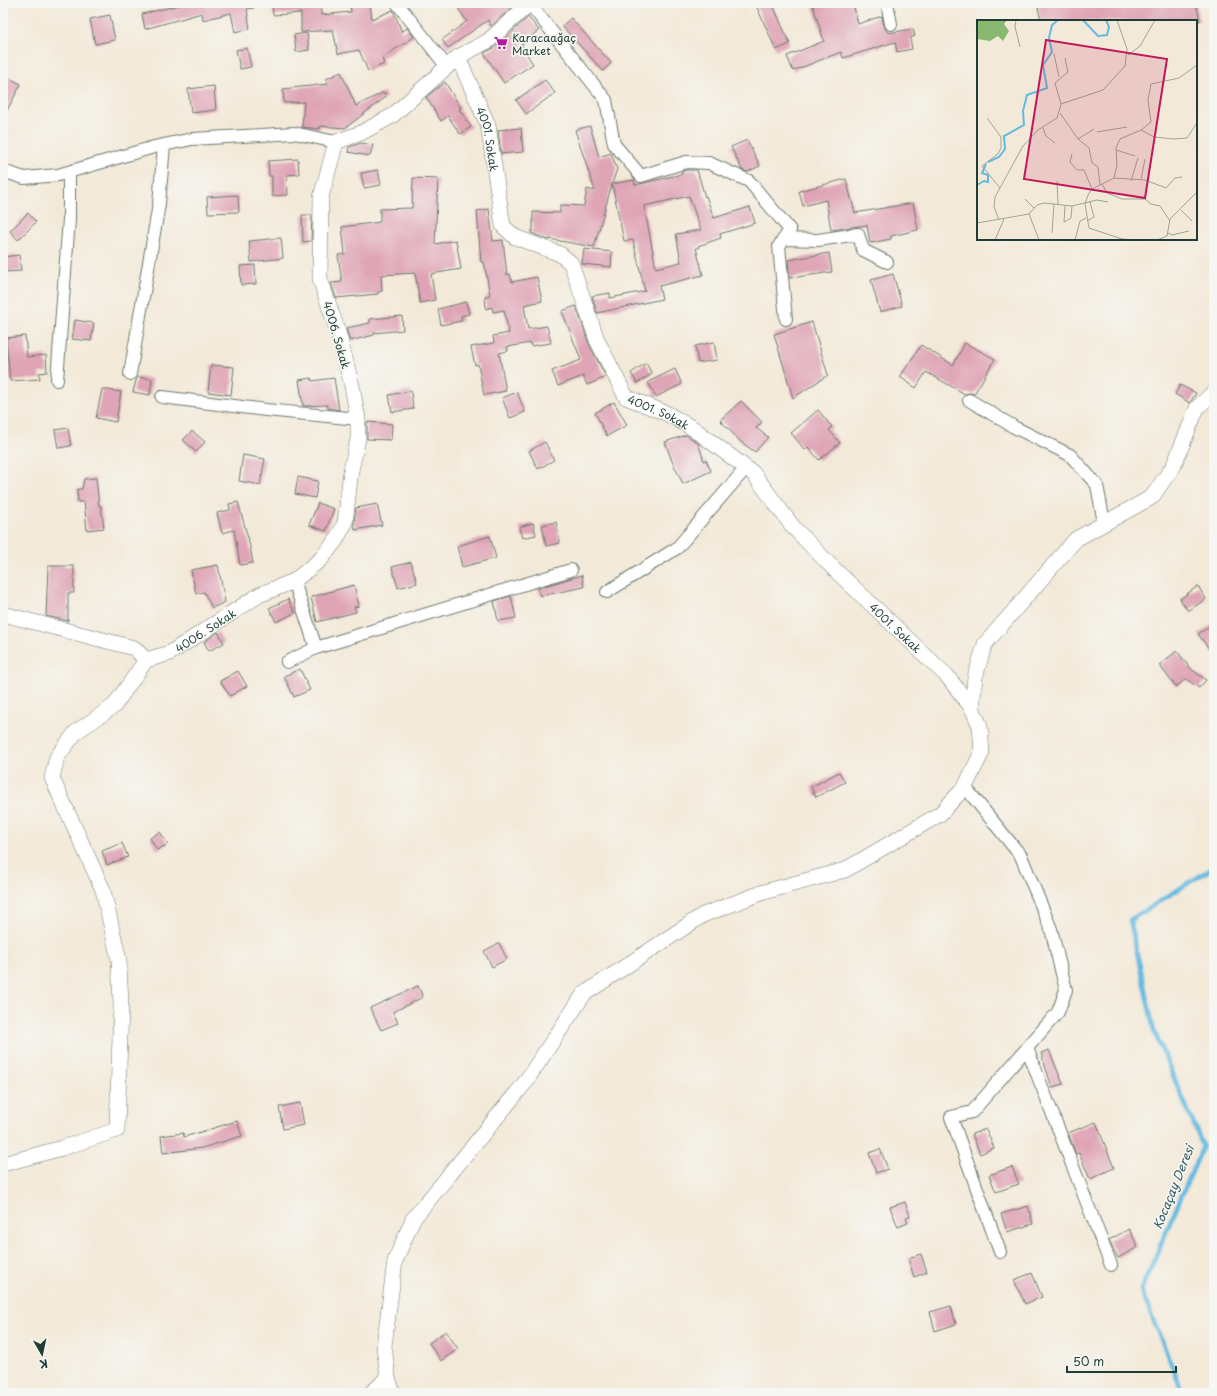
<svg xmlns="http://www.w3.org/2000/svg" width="1217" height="1396" font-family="'Playpen Sans',sans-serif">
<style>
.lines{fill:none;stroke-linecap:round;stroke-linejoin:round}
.stream{stroke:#63bae0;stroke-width:4.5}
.building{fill:#dfa4b6;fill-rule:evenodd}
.minor-casing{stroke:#69796d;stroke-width:14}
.tertiary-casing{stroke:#69796d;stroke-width:16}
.minor{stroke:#fff;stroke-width:12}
.tertiary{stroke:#fff;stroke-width:15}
.labels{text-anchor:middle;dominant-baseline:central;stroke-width:3.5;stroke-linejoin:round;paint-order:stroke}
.poi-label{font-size:11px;fill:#1f3d34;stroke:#f6f6f2;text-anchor:start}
.street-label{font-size:11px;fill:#1f3d34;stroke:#f6f6f2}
.water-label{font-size:12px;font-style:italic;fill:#305c5f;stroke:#f6f6f2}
.inset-river{fill:none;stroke:#63bae0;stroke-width:2}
.inset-road{fill:none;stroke:#9ea496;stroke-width:1}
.view{fill:#c2185b;fill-opacity:0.15;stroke:#c2185b;stroke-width:2}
.inset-edge{fill:none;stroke:#1f3d34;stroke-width:2}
</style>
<rect width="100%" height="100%" fill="#f6f6f2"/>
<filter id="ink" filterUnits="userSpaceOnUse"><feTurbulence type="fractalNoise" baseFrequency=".025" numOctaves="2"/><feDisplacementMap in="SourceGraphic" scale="8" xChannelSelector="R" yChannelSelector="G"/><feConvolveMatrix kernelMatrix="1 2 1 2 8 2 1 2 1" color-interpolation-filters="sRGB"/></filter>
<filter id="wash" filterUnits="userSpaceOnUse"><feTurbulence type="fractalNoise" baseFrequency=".012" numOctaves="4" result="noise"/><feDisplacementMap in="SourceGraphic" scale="16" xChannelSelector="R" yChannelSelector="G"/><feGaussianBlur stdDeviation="0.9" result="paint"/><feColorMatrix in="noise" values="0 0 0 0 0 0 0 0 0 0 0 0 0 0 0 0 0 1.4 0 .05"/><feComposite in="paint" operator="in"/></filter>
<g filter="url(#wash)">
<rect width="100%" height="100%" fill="#f3e9d8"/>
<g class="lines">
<!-- stream -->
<path class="stream" d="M1183 1393 1141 1290 1203 1146 1154 1031 1130 920 1214 867"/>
</g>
<g id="blocks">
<!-- building -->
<path class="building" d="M188 3H253L254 8 247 9 250 29 235 32 231 13 203 20 202 13 145 29 142 14Z
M272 3H321V15L351 12 350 4 370 3 372 19 393 10 402 32 407 28 414 37 382 58 384 64 368 71 359 50 338 54 333 30 301 32V13L273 15Z
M454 3H515L516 4 491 26 488 20 448 48 442 40 467 21Z
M755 3H772L790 44 776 50Z
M812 3H853L858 24 882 16 884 26 888 33 913 29 915 36 910 38 912 49 897 52 895 42 843 58 841 52 793 71 787 56 824 41Z
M1037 3H1196L1200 21H1041Z
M110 15 115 40 95 44 90 19Z
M528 17 539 30 521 45 533 64 504 83 484 53 494 48Z
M571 18 611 63 603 71 562 26Z
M307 33 309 50 296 52 294 35Z
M247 48 251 67 240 69 236 50Z
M341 72 356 106 384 92 386 97 345 128 320 126V129L302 127 304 102 284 103 283 89 328 84 326 79Z
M3 75 21 84 3 118Z
M545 80 555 93 526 114 516 100Z
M445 82 461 108 459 109 471 127 460 134 448 116 441 121 426 97Z
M214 86 216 110 191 113 188 89Z
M590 126 599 157 611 153 617 169 612 184 634 180 635 185 682 174V171L687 170H697L705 197 706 196 714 218 750 207 755 223 720 234 721 238 698 246 699 248H696L703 275 659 286 662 299 597 313 592 296 610 293V298L645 291 633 240 624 241 612 184 594 247 549 239V240L531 233V231H533V212L560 213V205L584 206 587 189 595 191 575 130ZM689 196 701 230 676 234 681 262 656 268 644 206Z
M521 128 523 152 501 154 498 130Z
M747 140 760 166 747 172 742 170 731 147Z
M361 143 373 145 370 156 348 152 349 147Z
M298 159 299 174 287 175 288 195 272 196V176H269L268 161Z
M378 170 381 185 364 188 361 173Z
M413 178 438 179 435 244 456 240 461 269 431 274 435 300 420 303 415 273 381 275 382 291 378 292V294L336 298 331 283 342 282 338 255 345 254 342 227 380 222V209L412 208Z
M846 179 855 213 913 203 918 230 891 236V239L870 243 867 225 831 230 826 200 803 206 799 191Z
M238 195 239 212 208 213 207 197Z
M489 209 493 241 503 240 507 275 510 274 512 282 537 277 542 301 524 305 528 329 547 326 551 343 531 346 530 343 507 347 508 351 499 353 506 391 484 395 478 364 475 365 471 347 494 343 493 336 509 333 504 310 493 312 492 307 486 309 485 297 490 295 484 262H481L477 211Z
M28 213 36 222 18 240 10 231Z
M302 215H312L311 241 303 242Z
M281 238 283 258 251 262 249 241Z
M584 249 612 252 611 267 582 264Z
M829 253 832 272 790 278 788 260Z
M19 255 21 271 5 272 3 257Z
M255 265 256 284 241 285 240 266Z
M893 274 902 306 880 312 871 280Z
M466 302 469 314 461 316 462 321 441 325 438 309Z
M576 306 589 344 606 377 587 385 583 376 558 386 552 371 581 360 562 311Z
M402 316 403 330 374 333V335L350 341 346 328 370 323V319Z
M75 320 94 323 91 341 72 339Z
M812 322 828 375 793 398 774 334Z
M25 336 27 357 46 355 47 372 39 373 40 379 10 381 6 338Z
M714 342 717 360 698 363 695 346Z
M965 343 995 359 974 394 970 393 965 394 926 372 916 388 900 377 921 345 953 365Z
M646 363 652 374 637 383 631 373Z
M211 365 234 367 231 395 208 392Z
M675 369 682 384 656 397 648 382Z
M137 377 152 379 150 395 133 392Z
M311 378 312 381 334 378 339 410 328 408 327 405 303 406 299 380Z
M1180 385 1196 393 1190 403 1175 394Z
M102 389 121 392 116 422 96 418Z
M411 391 413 409 392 412 389 395Z
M517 392 525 412 510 418 502 398Z
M741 401 762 422 756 428 768 437 755 452 741 442 720 420Z
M614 402 627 425 607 436 595 413Z
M818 410 832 427 829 430 840 443 819 460 808 447 805 450 791 433Z
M367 422 392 424 391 440 367 439Z
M68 428 71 446 58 448 55 430Z
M192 431 205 442 196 452 183 440Z
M686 435 698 443 704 461 706 460 711 471 683 484 672 461 665 442Z
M545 442 554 460 538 469 529 451Z
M243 455 265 459 260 485 239 481Z
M298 477 318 481 315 498 295 494Z
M96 478 99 506H101L104 528 87 530 84 502H78L77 489H82L84 479Z
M238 502 249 542 253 563 240 565 234 530 222 533 217 513 230 510 229 504Z
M318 503 334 509 326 531 309 525Z
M377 504 382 525 355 530 354 524 356 508Z
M556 522 560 543 546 546 542 525Z
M533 523 536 535 522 538 519 527Z
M490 536 496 558 462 567 457 546Z
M411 562 417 583 398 588 392 567Z
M218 565 225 602 212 608 204 592 196 594 191 570Z
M48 566H74V593H68V621L46 616Z
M582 575 584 587 540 596 538 588Z
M354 585 359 606 354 607 356 612 317 622 311 597Z
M1198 586 1206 599 1188 611 1180 599Z
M511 596 516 618 498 621 494 601Z
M288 599 295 613 276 622 269 608Z
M1214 623V655L1198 634Z
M218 632 224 643 209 651 204 642Z
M1177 651 1190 668 1206 680 1199 688 1186 679 1176 687 1159 665Z
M300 669 310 690 294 697 284 676Z
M238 671 247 686 230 696 220 681Z
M839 772 845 782 816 797 811 787Z
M160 832 168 844 157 850 150 838Z
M122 843 128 857 107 865 102 851Z
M499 943 507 959 492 967 484 951Z
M418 986 423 997 393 1012 398 1023 381 1030 370 1008Z
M1049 1050 1063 1084 1052 1087 1041 1053Z
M300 1103 304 1125 283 1129 279 1107Z
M237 1121 242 1136 202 1148 163 1153 161 1136 183 1133 184 1137Z
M1096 1122 1114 1168 1090 1179 1079 1153 1076 1154 1068 1133Z
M986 1129 994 1148 980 1154 972 1134Z
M880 1149 888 1169 876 1173 869 1153Z
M1012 1167 1019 1184 996 1192 989 1175Z
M905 1202 910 1216 906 1217 908 1223 898 1227 890 1207Z
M1028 1206 1033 1224 1007 1232 1001 1214Z
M1129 1229 1138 1247 1118 1258 1109 1240Z
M921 1254 927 1272 914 1277 908 1258Z
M1032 1273 1042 1297 1025 1304 1014 1280Z
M951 1306 956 1324 935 1331 930 1312Z
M446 1331 458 1349 441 1361 429 1343Z"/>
</g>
</g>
<g filter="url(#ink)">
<use href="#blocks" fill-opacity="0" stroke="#69796d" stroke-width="1"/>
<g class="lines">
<!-- minor casing -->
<g class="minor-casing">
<path id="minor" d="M397 3 447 67
M887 3 891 24
M530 4 606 100 614 144 641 176 686 162 709 163 749 181 790 230 779 246 786 319
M3 171 24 178 58 175 154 147 192 139 294 133 336 142
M784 239 818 240 858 234 863 250 887 262
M130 374 159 204 164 145
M57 380 69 219V172
M162 397 266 410 358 419
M969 400 1014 427 1070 455 1097 485 1104 523
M294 581 316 648
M607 592 677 548 746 468
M287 662 316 648 571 570
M965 787 1021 856 1051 929 1066 990 1058 1012 972 1112 951 1117 1000 1252
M1027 1048 1111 1265"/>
</g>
<!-- tertiary casing -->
<g class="tertiary-casing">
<g id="tertiary">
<path id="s1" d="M458 57 488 125 503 226 515 237 560 254 571 263 597 340 626 397 668 414 694 429 753 473 793 527 833 568 947 676 972 708"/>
<path d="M3 614 134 648 146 660"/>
<path id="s2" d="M146 660 170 653 259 595 294 581 321 559 336 540 345 523 351 470 358 439V419L352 386 338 332 320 279 321 197 336 142 361 133 392 116 458 57 488 41 530 3"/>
<path d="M3 1164 62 1148 117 1130 121 1005 119 960 103 890 52 778 57 757 76 732 114 706 146 660"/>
<path d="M371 1393 388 1378"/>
<path d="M393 1393 388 1378 384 1346 395 1261 413 1219 524 1084 584 994 703 915 764 892 845 870 940 814 965 787 982 752 980 726 972 708 975 677 985 644 1076 539 1152 497 1174 465 1197 408 1214 392"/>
</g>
</g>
<!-- minor -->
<use href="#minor" class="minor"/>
<!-- tertiary -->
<use href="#tertiary" class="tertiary"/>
</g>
</g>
<!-- icons -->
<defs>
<g id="supermarket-bare" transform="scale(1.08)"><path d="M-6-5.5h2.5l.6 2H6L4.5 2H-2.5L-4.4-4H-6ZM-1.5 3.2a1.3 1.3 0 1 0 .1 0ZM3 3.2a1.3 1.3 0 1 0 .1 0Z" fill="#b5179e" stroke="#f6f6f2" stroke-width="2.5" paint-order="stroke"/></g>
</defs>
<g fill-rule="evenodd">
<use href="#supermarket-bare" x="501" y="43"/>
</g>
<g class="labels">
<!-- poi labels -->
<g class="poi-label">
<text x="512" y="37">Karacaağaç<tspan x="512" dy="13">Market</tspan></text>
</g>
<!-- street labels -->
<g class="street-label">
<text stroke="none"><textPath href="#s1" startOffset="88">4001. Sokak</textPath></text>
<text transform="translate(337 335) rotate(74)">4006. Sokak</text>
<text stroke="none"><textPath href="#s1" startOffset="436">4001. Sokak</textPath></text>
<text stroke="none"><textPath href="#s1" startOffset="760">4001. Sokak</textPath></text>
<text stroke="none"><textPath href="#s2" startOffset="67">4006. Sokak</textPath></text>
</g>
<!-- water labels -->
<g class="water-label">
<text transform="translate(1173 1187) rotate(-68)">Kocaçay Deresi</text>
</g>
</g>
<!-- overview -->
<g transform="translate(977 20)">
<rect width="220" height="220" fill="#f3e9d8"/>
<path d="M0 0H30L27 4 32 11 26 21 21 16 13 21 0 19Z" fill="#89b871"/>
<path class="inset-river" d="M106 0 121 16 130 15 132 7 129 0M11 142 22 137 28 129 27 116 47 105 46 91 50 75 70 68 66 45 75 32 72 18 75 5 81 0M0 165 7 161 11 162V155L5 153 9 144"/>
<path class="inset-road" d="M39 0 38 7 43 27M77 34 82 57M151 35 163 26 178 0M84 84 78 63 91 52 88 38M83 93 101 119 112 128 115 143 121 147 123 165M10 98 24 117V128L21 134 5 146 23 168M66 108 69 116 78 123M164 110 177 117 196 119 210 118 220 103M120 112 150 107M101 119 117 109M139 130 158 136M95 134 93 142 100 150H107L115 169M137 158 168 160 189 168 198 158 205 157M164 159 168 139M80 161 81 184M154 161 161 138M125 164 130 173 145 179H168L174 184 183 186 193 201M48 179 57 188M88 186 87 202 94 198 95 186M204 190 215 201M52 194 62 220M22 200 17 187 18 177 46 126 61 110 80 98 84 84 126 70 148 46 150 29 140 0M110 201 117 197 113 182M0 203 52 194 60 185 67 183 95 186 120 180 131 182M75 213 77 184M191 213 195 215 212 211M18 220 27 199M98 220 103 201 109 198M160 220 145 219 112 208 108 184 111 175 115 169 137 158 140 145 139 128 143 119 164 110 174 102 171 80 174 64 202 58 220 45M180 220 190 216 193 199 220 172"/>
<path class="view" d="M69 20 190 39 168 178 47 159Z"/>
<rect width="220" height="220" class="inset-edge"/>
</g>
<!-- margin -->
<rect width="1217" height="1396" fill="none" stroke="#f6f6f2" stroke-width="16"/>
<!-- north arrow -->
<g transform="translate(42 1354) rotate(171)" stroke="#f6f6f2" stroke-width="3" paint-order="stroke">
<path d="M0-3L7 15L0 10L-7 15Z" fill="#1f3d34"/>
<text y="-6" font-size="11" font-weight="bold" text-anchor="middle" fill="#1f3d34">K</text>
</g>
<!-- scale -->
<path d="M1067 1366v6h109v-6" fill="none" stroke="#1f3d34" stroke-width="2"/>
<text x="1073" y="1366" font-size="12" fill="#1f3d34" stroke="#f6f6f2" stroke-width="3" paint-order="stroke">50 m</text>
</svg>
